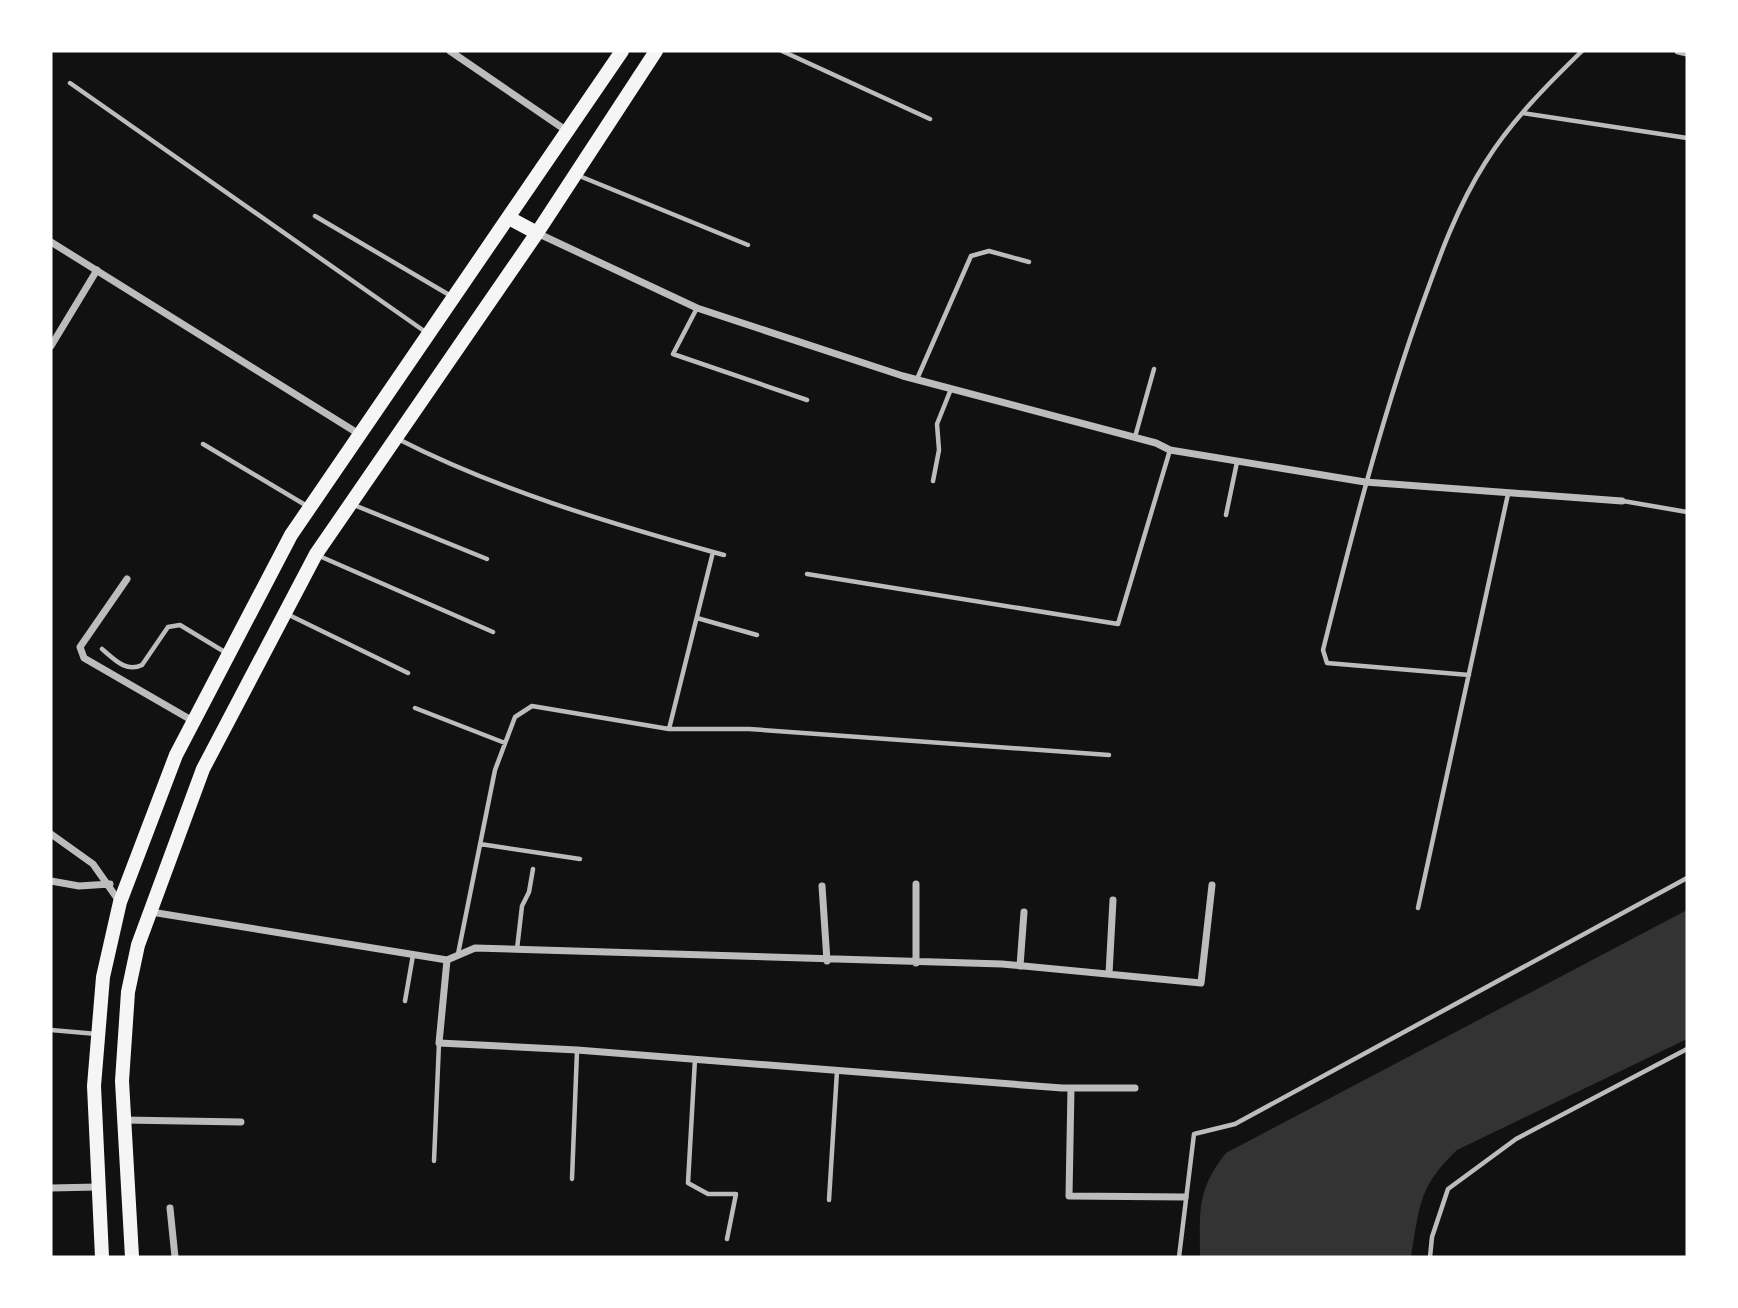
<svg xmlns="http://www.w3.org/2000/svg" width="1738" height="1308" font-family="Signika,sans-serif">
<style>
.water{fill:#333}
.lines{fill:none;stroke-linecap:round;stroke-linejoin:round}
.service{stroke:#bcbcbc;stroke-width:4.5}
.minor{stroke:#bcbcbc;stroke-width:7}
.trunk{stroke:#f5f5f5;stroke-width:14}
</style>
<rect width="100%" height="100%" fill="#111"/>
<!-- water -->
<path class="water" d="M1687 910V1039L1457 1150C1418 1187 1420 1206 1411 1257H1200C1200 1211 1196 1191 1226 1153Z"/>
<g class="lines">
<!-- service -->
<path class="service" d="M782 51 930 119
M70 83 427 333
M1523 113 1687 138
M577 175 748 245
M315 216 451 296
M697 308 673 354 807 400
M917 379 971 256 989 251 1029 262
M1135 437 1154 369
M398 439C498 490 606 522 713 552L669 729H749L1109 755
M203 444 307 506
M933 481 939 450 937 424 951 389
M1623 501 1687 512
M354 505 487 559
M1226 515 1237 462
M713 552 724 555
M317 555 493 632
M807 574 1118 624 1170 450
M289 615 408 673
M697 618 757 635
M102 649C114 659 126 673 142 665L168 627 180 625 228 654
M1469 675 1327 663 1323 650C1351 538 1379 428 1417 319 1436 266 1455 210 1485 163 1511 121 1547 85 1582 51
M415 708 505 743
M480 844 580 859
M1418 908 1508 494
M517 949 522 906 529 892 533 869
M458 954 495 770 515 717 532 706 669 729
M405 1001 413 955
M51 1030 97 1034
M695 1059 688 1183 708 1194H736L727 1239
M434 1161 439 1043
M572 1179 577 1051
M829 1200 837 1071
M1179 1257 1194 1134 1235 1124 1687 878
M1430 1257 1432 1237 1448 1189 1516 1139 1687 1049"/>
<!-- minor -->
<path class="minor" d="M450 51 567 131
M1678 51 1687 53
M537 233 697 308 903 376 1156 443 1170 450 1365 482 1622 501
M51 242 359 434
M51 346 97 270
M127 579 80 647 84 658 193 721
M51 834 93 864 119 901
M51 881 79 886 110 884
M916 884V963
M822 886 827 961
M151 912 447 960 475 948 1002 964 1201 983 1212 885
M447 960 439 1043 577 1050 1062 1088H1135
M1020 966 1024 912
M1109 974 1113 900
M1071 1088 1069 1196 1185 1197
M124 1120 241 1122
M51 1188 97 1187
M170 1208 175 1257"/>
<!-- trunk -->
<path class="trunk" d="M509 218 537 233
M102 1257 94 1086 103 977 120 902 176 755 291 535 622 51
M132 1257 122 1081 128 992 138 945 203 769 316 554 537 233 656 51"/>
</g>
<!-- border -->
<rect width="1738" height="1308" fill="none" stroke="#ffffff" stroke-width="105"/>
</svg>
